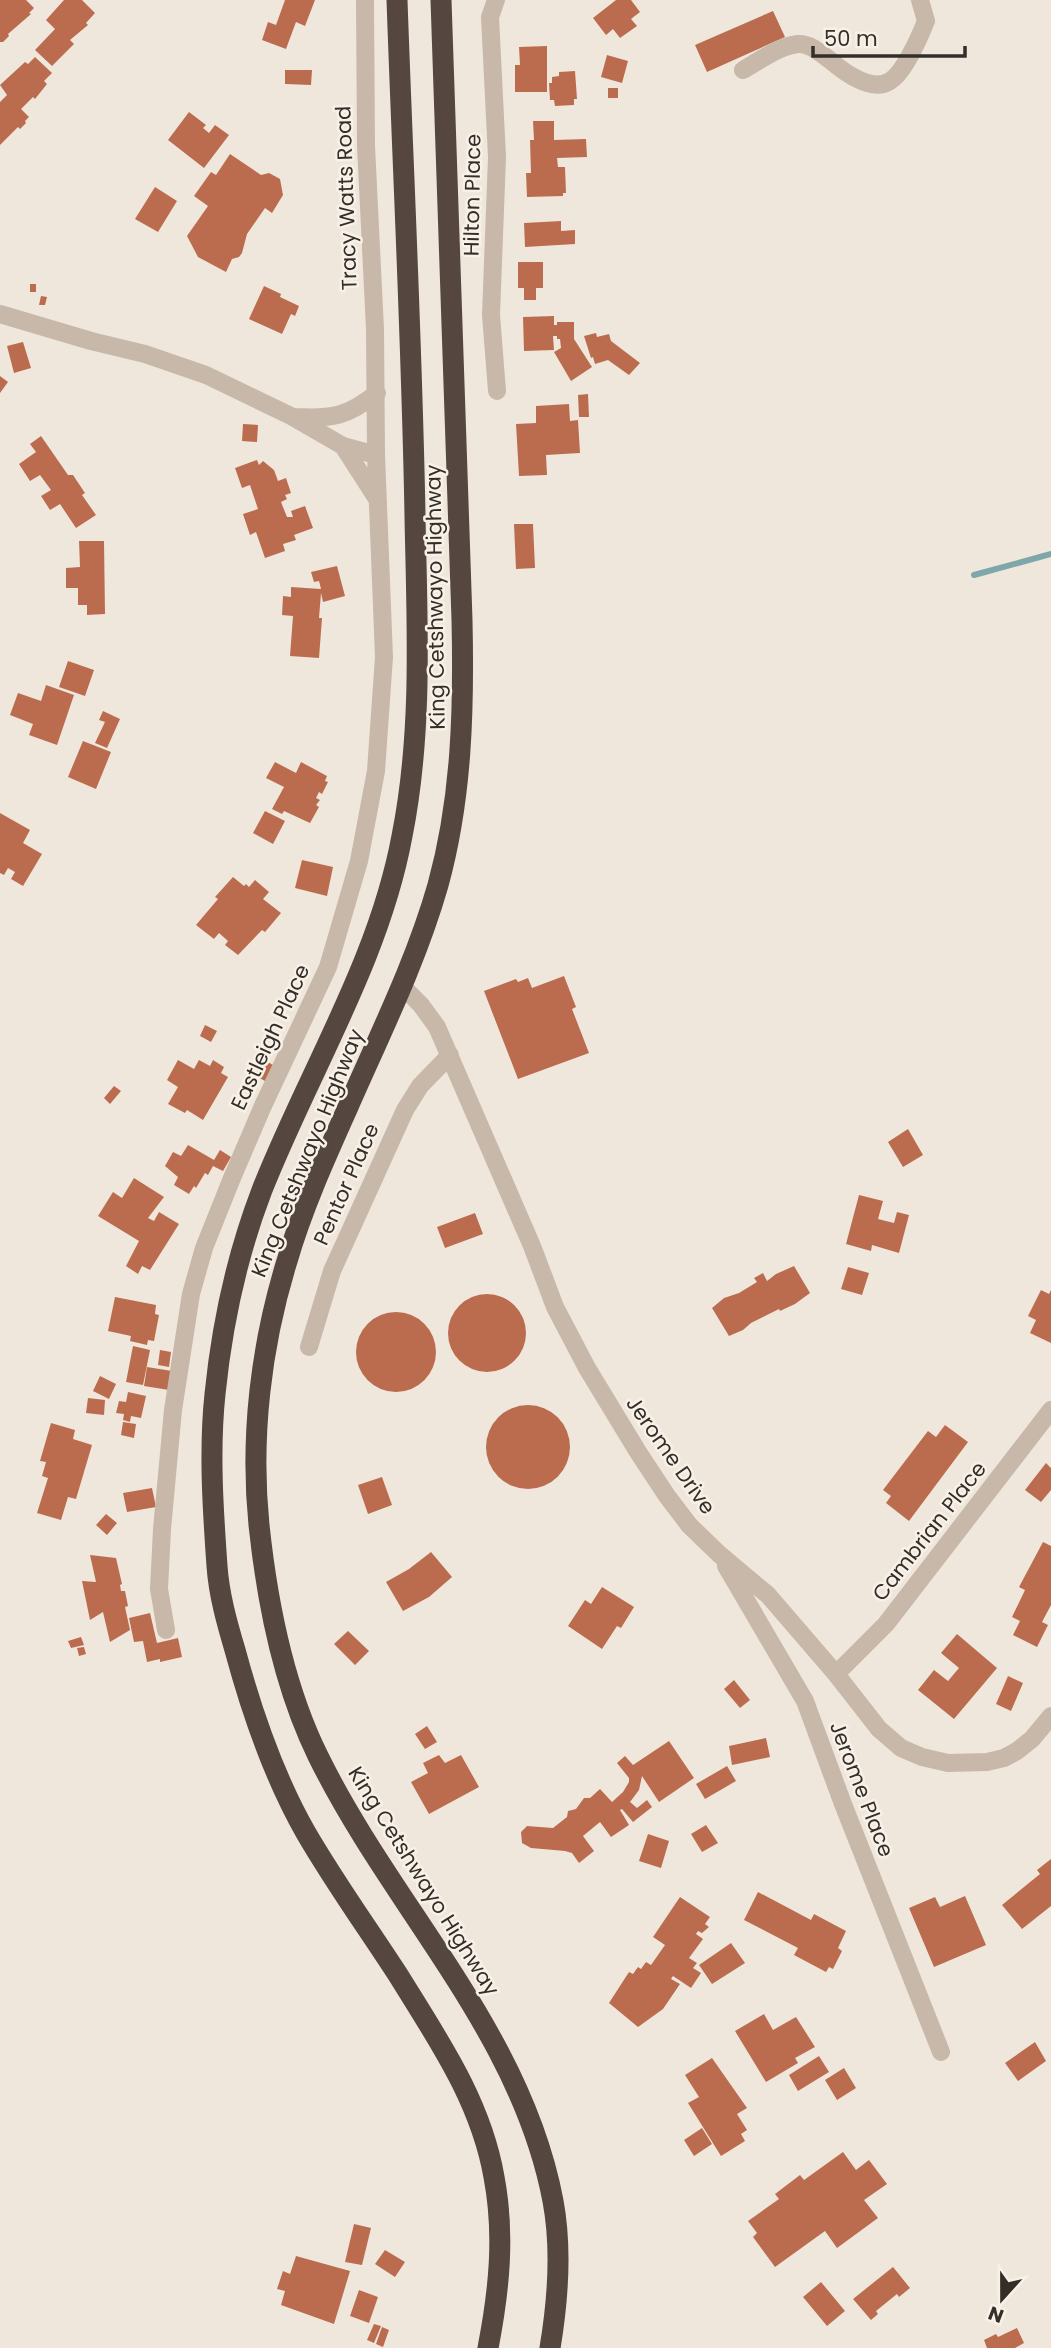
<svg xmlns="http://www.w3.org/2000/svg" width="1051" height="2348" font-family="Poppins,sans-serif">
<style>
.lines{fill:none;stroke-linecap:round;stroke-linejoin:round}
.stream{stroke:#7ea7aa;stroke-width:6}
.building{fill:#bb6c4f}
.street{stroke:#c7b8a9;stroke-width:18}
.highway{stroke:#554740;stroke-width:21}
.labels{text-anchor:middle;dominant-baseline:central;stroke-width:5;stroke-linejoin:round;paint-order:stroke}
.street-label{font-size:21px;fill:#352d28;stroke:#f8f1e8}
</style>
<rect width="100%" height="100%" fill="#f0e7dc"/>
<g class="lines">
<!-- stream -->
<path class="stream" d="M974 575 1051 554"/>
</g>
<!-- building -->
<path class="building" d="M0 0H26L34 8 29 13 31 14 8 34 9 36 3 42H0Z
M64 0H82L95 13 86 23 88 25 70 40 74 44 52 66 35 50 55 29 46 20Z
M285 0H315L305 26 296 22 286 49 262 40 268 22 276 25Z
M616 0H631L640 12 631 19 637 26 620 38 613 29 606 35 593 18Z
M773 11 785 37 707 72 695 45Z
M547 46V92H515V65H520L519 47Z
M607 55 628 61 622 83 601 77Z
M35 57 52 73 44 81 47 84 35 99 33 97 21 109 29 117 25 121 26 123 20 129 18 127 0 145V102L7 95 0 85 25 62 28 64Z
M285 70H312L311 85 285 84Z
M575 71 577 99H574V105L555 106 554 100H550L549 83H552V77L559 76V72Z
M608 88H618V98H608Z
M189 112 206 125 203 128 209 133 215 125 229 135 204 168 168 140Z
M533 121H554V140L586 139 587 157 557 158 558 167H565L566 193H563V196L527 197 526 173H531L530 140H534Z
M230 154 261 175 269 173 280 179 283 195 272 213 265 208 247 234 242 253 239 257 232 259 226 272 198 257 187 236 208 206 194 196 211 172 216 175Z
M155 187 177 201 158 232 135 219Z
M561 221V231L575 230V244L525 247 524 223Z
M518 262H543V288H536V300H524V288H518Z
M30 284H36V292H30Z
M264 286 281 294 280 297 299 306 295 316 291 314 282 334 249 319Z
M41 296 47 297 45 305H39Z
M554 316V325H557V322H574V339L592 367 571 381 554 352 561 348 560 339H557V336H553L554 350 524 351 523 317Z
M596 333 597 337 609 334 611 341 640 363 629 375 608 360 595 364 593 357 591 358 584 336Z
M23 342 31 368 14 373 7 346Z
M0 376 8 382 0 393Z
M588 394 589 417H579L578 395Z
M569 404 570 421 578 420 580 453 546 455 547 475 519 476 516 424 536 423V406Z
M243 424 258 425 257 442 242 441Z
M41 436 68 475H73L85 493 82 495 96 515 76 528 60 504 50 510 41 496 51 490 40 475 30 481 19 464 36 452 30 444Z
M257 460 259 465 263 461 274 470 278 481 286 478 291 493 285 495 287 499 281 502 287 517H293L291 511 305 506 313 528 294 535 296 540 283 544 285 551 265 558 256 532 250 535 243 514 258 509 250 485 242 488 235 468Z
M514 524H533L535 568 516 569Z
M79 541H104L105 614 87 615V605H78V588H66V568L80 567Z
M337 566 345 596 323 602 321 593 319 618H322L319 658 290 656 293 616 282 615 283 596 291 597V587L321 589 319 581 314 582 311 572Z
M68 661 94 670 85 696 59 687Z
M46 685 74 695 57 745 29 735 33 724 10 715 18 693 41 701Z
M103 711 120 719 107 748 95 743 105 722 99 720Z
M83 741 111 752 96 789 68 777Z
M275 762 296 773 301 762 327 776 325 781 328 782 322 794 319 792 316 798 320 800 316 805 319 807 310 823 284 811 282 814 272 809 284 787 266 778Z
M265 811 285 821 273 844 253 833Z
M0 813 30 830 23 843 42 854 23 886 11 879 15 872 8 868 4 875 0 873Z
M302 860 333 867 327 896 295 888Z
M233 877 244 886 246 884 249 887 255 880 269 892 263 899 281 913 265 932 262 930 238 955 225 945 228 941 219 933 214 939 196 925 218 899 215 897Z
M564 976 576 1007 572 1009 589 1053 518 1079 484 991 516 979 518 982 528 978 532 988Z
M205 1025 217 1031 211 1042 200 1036Z
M264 1059 274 1066 265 1081 254 1075Z
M178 1060 194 1069 199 1060 210 1066 213 1060 224 1067 221 1073 228 1077 203 1120 187 1110 185 1113 168 1104 178 1087 167 1080Z
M114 1086 121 1091 110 1104 104 1098Z
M908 1129 923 1155 903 1167 888 1142Z
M188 1145 214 1160 220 1150 231 1157 223 1171 213 1166 208 1175 205 1173 196 1188 194 1186 189 1194 174 1185 178 1177 165 1166 173 1152 181 1156Z
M134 1178 164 1197 148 1218 154 1221 159 1212 179 1224 150 1270 142 1266 138 1274 126 1266 139 1241 98 1216 113 1192 122 1198Z
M859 1195 883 1201 878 1219 894 1223 897 1212 909 1215 899 1253 872 1245 871 1251 846 1244Z
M475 1213 483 1234 445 1248 437 1227Z
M794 1266 810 1293 795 1304 780 1311 779 1309 751 1323 743 1330 729 1336 712 1308 724 1298 739 1293 757 1282 754 1278 763 1273 767 1281 776 1274Z
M848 1267 869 1273 862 1295 841 1289Z
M1041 1290 1049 1294 1051 1290V1343L1030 1333 1036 1320 1028 1316Z
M448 1333a39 39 0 1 1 78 0a39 39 0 1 1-78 0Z
M115 1297 156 1305 155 1314 159 1315 154 1341 148 1340 147 1345 130 1341 131 1336 108 1331Z
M356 1352a40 40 0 1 1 80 0a40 40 0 1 1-80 0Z
M133 1346 150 1350 143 1385 126 1382Z
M160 1350 171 1352 169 1367 158 1365Z
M147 1367 172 1371 169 1390 144 1386Z
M100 1376 116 1384 109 1399 93 1391Z
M128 1392 146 1396 141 1418 131 1416 130 1422 123 1420 124 1414 116 1413 119 1401 126 1402Z
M88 1398 105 1400 104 1415 86 1413Z
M486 1447a42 42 0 1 1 84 0a42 42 0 1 1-84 0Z
M123 1422 136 1424 134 1438 121 1435Z
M51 1423 75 1430 73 1439 92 1445 76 1499 68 1497 61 1520 37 1513 48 1478 42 1476 46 1462 40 1461Z
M945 1425 968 1442 909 1521 886 1503 891 1496 883 1490 928 1431 936 1437Z
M1046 1463 1051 1468V1490L1041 1502 1025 1490Z
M382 1477 392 1505 368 1514 358 1485Z
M152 1488 156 1507 127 1512 123 1493Z
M106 1514 117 1523 107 1535 96 1525Z
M1043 1542 1051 1546V1605L1042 1622 1048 1625 1037 1647 1013 1635 1020 1621 1012 1617 1025 1590 1019 1587Z
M431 1552 452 1577 429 1597 403 1611 386 1582 409 1569Z
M90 1555 116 1558 122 1584 120 1585 121 1591H125L128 1606 125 1607 130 1630 110 1642 103 1612 90 1620 82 1581 96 1582Z
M602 1587 634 1607 621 1628 617 1626 602 1649 568 1626 585 1600 591 1604Z
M150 1613 157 1643 178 1638 182 1657 160 1662V1659L147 1662 143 1641 134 1642 129 1618Z
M348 1631 369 1651 355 1665 334 1644Z
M957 1634 997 1668 954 1719 918 1690 934 1670 948 1681 959 1668 941 1653Z
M81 1637 84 1645 71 1648 68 1641Z
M84 1647 86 1654 79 1656 77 1648Z
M1008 1676 1023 1683 1011 1711 996 1704Z
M734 1680 750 1700 740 1708 724 1689Z
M427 1726 437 1742 425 1749 415 1734Z
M766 1738 770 1757 732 1765 729 1746Z
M669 1741 694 1778 659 1802 642 1776 639 1790 630 1802 637 1808 647 1800 652 1807 633 1822 622 1809 620 1810 629 1825 611 1837 600 1822 583 1836 594 1851 579 1863 572 1853 565 1851 531 1848 522 1843 521 1832 527 1826 553 1828 567 1817 568 1811 576 1809 584 1798H590L600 1789 612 1802 623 1792 629 1782V1778L617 1763 625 1756 633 1765Z
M439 1755 445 1763 461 1755 479 1787 429 1814 411 1782 428 1773 423 1763Z
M727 1766 736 1781 705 1799 696 1784Z
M706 1825 718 1843 702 1852 691 1834Z
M648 1834 669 1841 661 1868 639 1861Z
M1051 1859V1906L1022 1929 1002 1905 1040 1874 1037 1870Z
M758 1892 811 1920 814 1914 846 1931 838 1948 842 1951 833 1969 829 1967 826 1972 794 1955 798 1948 744 1920Z
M965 1896 986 1945 934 1967 909 1908 935 1897 940 1907Z
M680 1897 710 1917 705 1924 709 1927 702 1933 698 1931 696 1934 703 1939 689 1958 697 1963 693 1968 701 1973 691 1988 673 1976 671 1979 680 1984 663 2009 638 2027 609 2003 629 1972 633 1974 638 1967 641 1969 646 1962 651 1965 665 1945 653 1937Z
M731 1943 745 1963 712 1984 699 1965Z
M764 2014 773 2030 796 2017 815 2047 795 2058 798 2063 766 2082 735 2031Z
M1035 2042 1046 2061 1018 2081 1005 2063Z
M819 2056 829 2072 798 2091 789 2075Z
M712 2058 747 2108 737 2114 747 2130 741 2134 745 2141 721 2156 688 2103 699 2097 685 2075Z
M844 2068 856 2088 837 2100 825 2080Z
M702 2128 712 2144 694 2156 684 2140Z
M843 2152 856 2170 869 2160 887 2184 864 2200 878 2218 837 2248 825 2231 775 2267 753 2237 757 2233 748 2221 779 2199 775 2194 800 2175 804 2180Z
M354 2224 371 2228 362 2265 345 2262Z
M385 2250 405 2262 395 2277 375 2264Z
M296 2256 350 2271 334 2324 281 2305 285 2291 277 2289 283 2271 290 2274Z
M893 2267 910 2288 899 2297 897 2294 876 2311 878 2314 871 2320 853 2299Z
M821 2282 845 2311 827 2326 803 2297Z
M359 2290 378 2297 369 2323 350 2316Z
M374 2324 381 2326 374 2343 367 2340Z
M382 2327 389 2330 383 2347 376 2344Z
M1017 2328 1024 2343 1015 2348H987L984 2340 996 2334 998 2337Z"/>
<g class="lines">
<!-- street -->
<path class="street" d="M496 0 490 17 497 157 491 315 497 391
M743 70C759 61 779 46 798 44 810 43 822 54 831 61 844 72 872 93 890 81 904 73 920 36 926 21L920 0
M0 314 91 341 145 354 206 375 291 416 343 446 376 455
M294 417C332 419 347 417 377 393
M343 446 377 499
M402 986 421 1005 437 1027 532 1246 555 1307 587 1368 638 1452 667 1496 689 1525 719 1554 768 1595 836 1674 879 1729 901 1748 922 1757 948 1763 987 1762 1004 1758 1017 1751 1032 1739 1051 1716
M309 1347 332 1271 405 1110 420 1086 450 1055
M726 1566 805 1701 843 1804 941 2052
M166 1630 159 1589 162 1529 173 1410 191 1294 204 1248 232 1178 262 1108 328 967 359 861 376 771 384 657 376 455 375 329 366 146 365 0
M836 1674 886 1624 1051 1410"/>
<!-- highway -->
<path class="highway" d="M397 0C403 172 412 344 415 517 417 623 423 731 402 836 379 961 308 1073 262 1190 237 1255 222 1325 215 1394 209 1450 213 1510 217 1566 219 1595 227 1623 235 1650 252 1713 274 1777 306 1833 335 1883 369 1930 400 1978 439 2041 481 2102 494 2177 505 2235 499 2291 488 2348
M441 0 462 620C464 709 462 798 438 885 416 962 380 1034 348 1107 326 1156 302 1209 287 1261 261 1345 250 1437 259 1525 267 1601 284 1687 318 1756 392 1907 521 2031 553 2201 562 2249 558 2300 550 2348"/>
</g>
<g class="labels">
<!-- street labels -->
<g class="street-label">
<text transform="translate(472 195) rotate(-89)">Hilton Place</text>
<text transform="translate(346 198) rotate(-92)">Tracy Watts Road</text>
<text transform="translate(435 597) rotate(-91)">King Cetshwayo Highway</text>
<text transform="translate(270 1037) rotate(-65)">Eastleigh Place</text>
<text transform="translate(307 1153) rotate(-68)">King Cetshwayo Highway</text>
<text transform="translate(346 1184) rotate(-66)">Pentor Place</text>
<text transform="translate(671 1455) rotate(55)">Jerome Drive</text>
<text transform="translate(929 1531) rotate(-52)">Cambrian Place</text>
<text transform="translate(862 1789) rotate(69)">Jerome Place</text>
<text transform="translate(424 1881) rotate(58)">King Cetshwayo Highway</text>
</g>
</g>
<!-- north arrow -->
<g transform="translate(1002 2299) rotate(201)" stroke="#f8f1e8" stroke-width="5" paint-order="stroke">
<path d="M0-5L12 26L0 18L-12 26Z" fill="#352d28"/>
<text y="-10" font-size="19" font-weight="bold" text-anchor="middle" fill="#352d28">N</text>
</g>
<!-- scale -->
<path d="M813 46v10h152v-10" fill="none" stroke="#352d28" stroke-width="3.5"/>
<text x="824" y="46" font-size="21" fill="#352d28" stroke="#f8f1e8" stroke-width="5" paint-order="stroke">50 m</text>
</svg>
